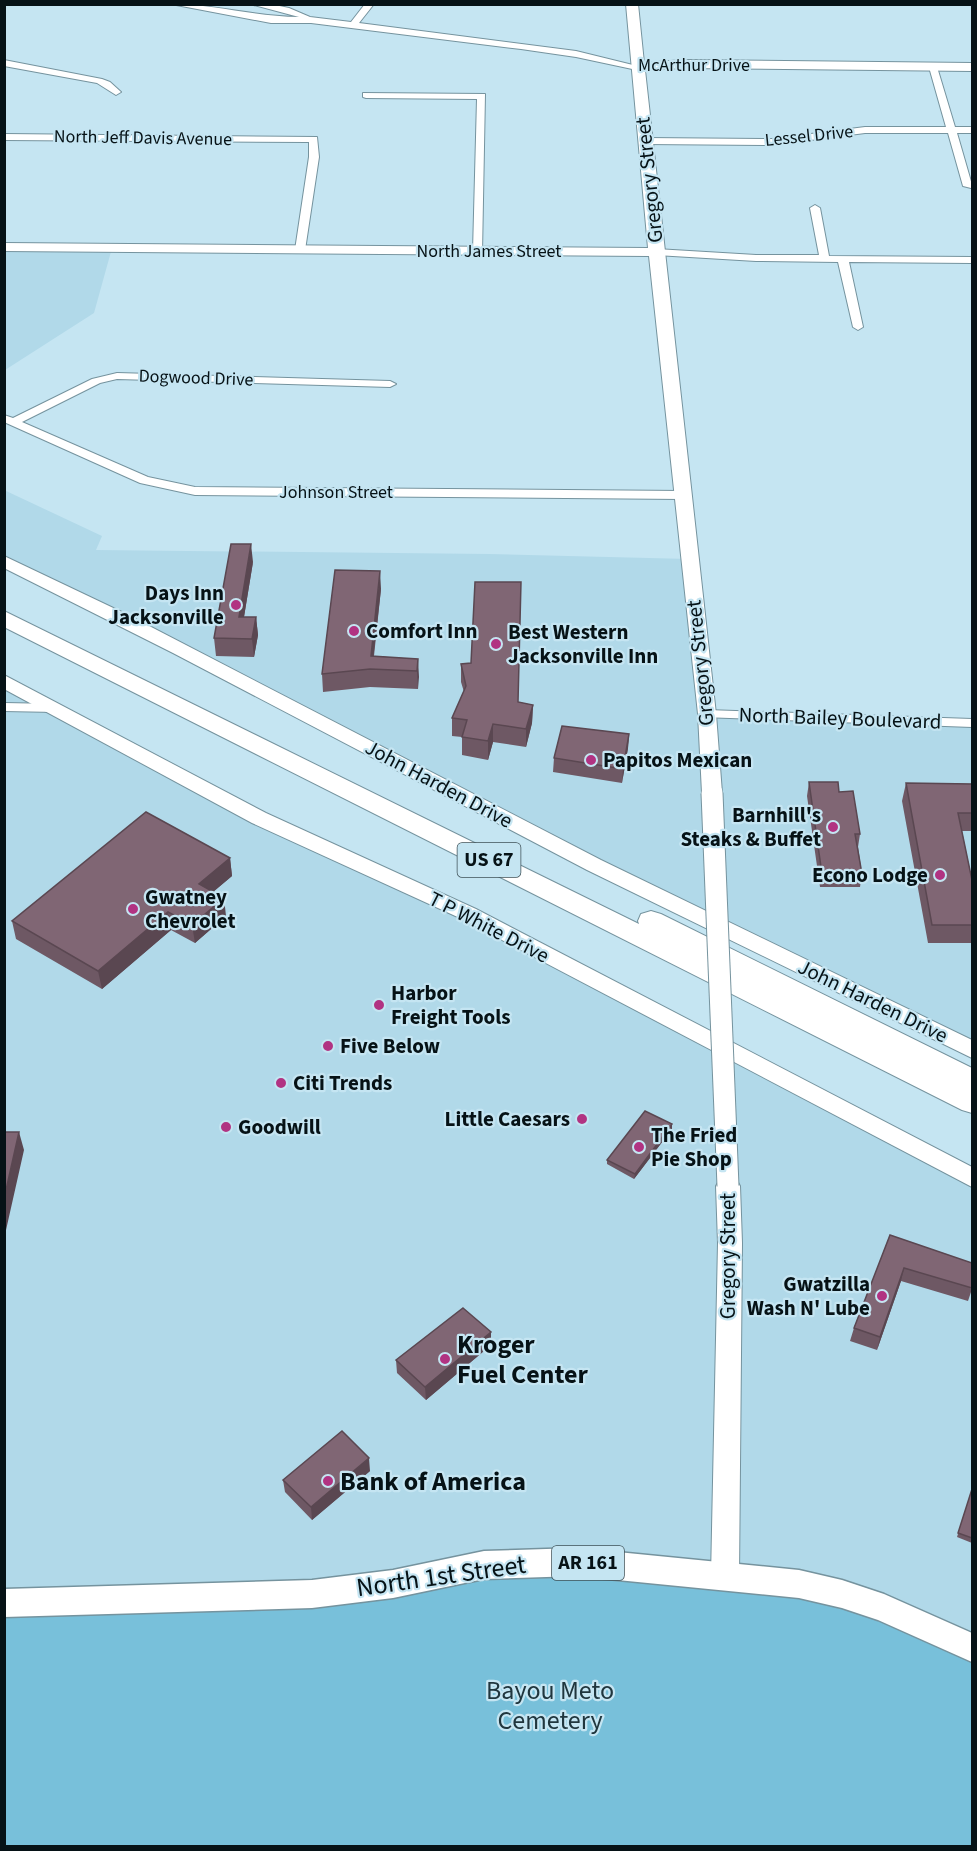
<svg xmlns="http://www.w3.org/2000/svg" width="977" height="1851" font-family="'Source Sans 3',sans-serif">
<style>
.built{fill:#b1d9e9}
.green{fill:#78c0da}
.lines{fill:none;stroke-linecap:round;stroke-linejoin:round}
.street-casing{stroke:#75939e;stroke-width:2}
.secondary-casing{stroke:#75939e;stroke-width:2}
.primary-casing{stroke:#75939e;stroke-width:3}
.highway-casing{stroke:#75939e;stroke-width:2}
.street{fill:#fff;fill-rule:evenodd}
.secondary{fill:#fff;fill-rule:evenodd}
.primary{fill:#fff;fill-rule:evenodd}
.highway{fill:#fff;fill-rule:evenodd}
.secondary-bridge-casing{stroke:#75939e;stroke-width:23;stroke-linecap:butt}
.secondary-bridge{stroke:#fff;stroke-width:21}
.wall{fill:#6e5864}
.shaded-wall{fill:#5a4751}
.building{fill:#806674;stroke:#5a4751;stroke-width:1.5}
.poi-dot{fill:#b13382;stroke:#c5e5f2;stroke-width:2}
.labels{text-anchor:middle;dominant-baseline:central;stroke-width:4.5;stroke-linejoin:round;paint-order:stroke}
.far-street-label{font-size:18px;fill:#061216;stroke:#c5e5f2}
.shield{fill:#c5e5f2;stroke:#3f5158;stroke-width:1.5}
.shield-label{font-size:20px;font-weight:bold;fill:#061216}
.street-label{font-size:21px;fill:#061216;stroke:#c5e5f2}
.poi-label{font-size:21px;font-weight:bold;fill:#061216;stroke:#c5e5f2;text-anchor:start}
.near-poi-label{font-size:26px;font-weight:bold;fill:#061216;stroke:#c5e5f2;text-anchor:start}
.near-street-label{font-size:26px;fill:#061216;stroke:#c5e5f2}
.near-park-label{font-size:26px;fill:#20363e;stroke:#c5e5f2}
</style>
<rect width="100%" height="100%" fill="#c5e5f2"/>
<!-- built -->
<path class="built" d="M5 247 112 248 94 313 5 370Z
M4 490 102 536 96 550 489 554 689 559 707 714 972 723V1050L5 561Z
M4 683 415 890 972 1178V1648L912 1620 393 1584 5 1603Z"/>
<!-- green -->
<path class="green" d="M471 1566 799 1584 912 1620 972 1648V1846H5L4 1623 10 1603 312 1594Z"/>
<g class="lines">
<!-- street casing -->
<g class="street-casing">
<path id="street" d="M171 4C214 4 256 17 299 17L250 4H270L289 8 310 17 351 22 365 4H374L359 23 576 51 641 67 637 70 576 57 521 49 311 23H271Z
M4 60 102 79 110 82 121 92 116 95 97 83 4 66Z
M933 64 937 67 955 127H972V133H957L972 185 971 188 963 186 948 133H865L772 145 645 144 640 141 645 138 772 139 865 127H946L929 67Z
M363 93 485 94 482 253 473 251 477 99 366 98 363 97Z
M4 134 317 137 319 157 305 250 300 253 295 250 309 157V142L4 140Z
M815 205 820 208 829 256 972 257V263L849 262 863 327 858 330 853 327 838 262 756 261 656 255 651 252 656 249 756 255H819L810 208Z
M117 373 390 381 396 384 390 387 117 379 100 383 22 422 148 477 195 487 682 491 688 495 682 499 195 495 140 483 4 422V415L13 418 92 379Z
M4 703 56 704 63 708 56 712 4 711Z
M707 710 972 719V727L702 717 700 714 702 711Z"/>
</g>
<!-- secondary casing -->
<g class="secondary-casing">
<path id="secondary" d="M626 4H638L644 63 684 60 972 63V71L684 68 645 70 716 714 722 793 719 798 712 800 705 798 702 793 698 714 649 256 4 251V243L648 248Z
M4 556 128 615 601 860 972 1040V1058L587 870 173 653 4 568Z
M4 675 266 813 476 909 972 1167V1187L462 919 252 823 4 689Z
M728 1176 736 1179 740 1186 742 1243 739 1577 735 1586 725 1590 715 1586 711 1577 718 1243 716 1186 720 1179Z"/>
</g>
<!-- primary casing -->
<g class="primary-casing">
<path id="primary" d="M577 1548 799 1570 842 1580 884 1594 972 1633V1662L878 1620 842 1608 799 1598 577 1576 484 1579 393 1598 312 1608 4 1617V1589L312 1580 393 1570 484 1551Z"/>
</g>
<!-- highway casing -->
<g class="highway-casing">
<path id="highway" d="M4 611 639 924 638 921 641 914 651 911 661 914 972 1068V1113L962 1110 4 627Z"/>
</g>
<!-- street -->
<use href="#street" class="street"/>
<!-- secondary -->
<use href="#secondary" class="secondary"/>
<!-- primary -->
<use href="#primary" class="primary"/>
<!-- highway -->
<use href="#highway" class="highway"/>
<!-- secondary-bridge casing -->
<g class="secondary-bridge-casing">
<path id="secondary-bridge" d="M712 793 728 1186"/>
</g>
<!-- secondary-bridge -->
<use href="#secondary-bridge" class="secondary-bridge"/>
</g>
<!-- wall -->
<path class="wall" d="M253 562 244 617H256L258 635 254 657 216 656 214 638Z
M381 589 374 656 418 659V689L370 687 323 692 322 674Z
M461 664 518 702 533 705 532 723 526 747 493 742 488 760 462 755V737L452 736V718L464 692 461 682Z
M629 734 628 748 622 783 553 772 554 758Z
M809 782 839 792 860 834 858 847 862 874 860 887H820L807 796Z
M906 783 972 784V831H962L972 880V943H928L902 801Z
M230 858 232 876 213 892 226 916 195 943 171 930 102 989 16 939 12 921Z
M672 1129 634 1179 607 1164V1160Z
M890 1235 972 1289 968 1301 901 1281 877 1350 850 1341 854 1328Z
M491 1345 426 1400 397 1373 396 1360Z
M370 1471 312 1520 285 1492 283 1480Z
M972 1489V1543L957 1537Z"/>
<!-- shaded-wall -->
<path class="shaded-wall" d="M251 544 253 562 241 635 239 617Z
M380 571 381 589 372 669 371 656Z
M256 617 258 635 254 657 252 639Z
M418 659 419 677 418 689 417 671Z
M533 705 532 723 526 747V729Z
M493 724V742L488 760V741Z
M629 734 628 748 622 783 623 769Z
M230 858 232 876 201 902 199 884Z
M224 898 226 916 195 943 192 925Z
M168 912 171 930 102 989 98 971Z
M672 1124V1129L634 1179 635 1174Z
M19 1132 24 1150 4 1239V1199Z
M904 1268 901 1281 877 1350 880 1337Z
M491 1332V1345L426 1400 425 1387Z
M369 1458 370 1471 312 1520 311 1507Z"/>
<!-- building -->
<path class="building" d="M231 544H251L239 617H256L252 639 214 638Z
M335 570 380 571 371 656 418 659 417 671 370 669 322 674Z
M475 582H521L518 702 533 705 526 729 493 724 488 741 462 737 467 720 452 718 466 686 461 664 471 663Z
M562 726 629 734 623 769 554 758Z
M809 782H838L839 792 853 791 860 834H855L862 874H822Z
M906 783 972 784V813H958L972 880V925H932Z
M146 812 230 858 199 884 224 898 192 925 168 912 98 971 12 921Z
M645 1111 672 1124 635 1174 607 1160Z
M4 1132H19L4 1199Z
M890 1235 972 1263V1288L904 1268 880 1337 854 1328Z
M463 1308 491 1332 425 1387 396 1360Z
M342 1431 369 1458 311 1507 283 1480Z
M972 1489V1538L958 1533Z"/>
<!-- markers -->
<g class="poi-dot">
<circle cx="236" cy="605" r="6"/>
<circle cx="354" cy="631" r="6"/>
<circle cx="496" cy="644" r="6"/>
<circle cx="591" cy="760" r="6"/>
<circle cx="833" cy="827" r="6"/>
<circle cx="940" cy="875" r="6"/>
<circle cx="133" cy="909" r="6"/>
<circle cx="379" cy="1005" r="6"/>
<circle cx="328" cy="1046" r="6"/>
<circle cx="281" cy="1083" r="6"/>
<circle cx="582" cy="1119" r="6"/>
<circle cx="226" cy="1127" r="6"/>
<circle cx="639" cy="1147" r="6"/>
<circle cx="882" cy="1296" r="6"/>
<circle cx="445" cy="1359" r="6"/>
<circle cx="328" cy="1481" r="6"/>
</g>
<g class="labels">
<!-- far-street labels -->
<g class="far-street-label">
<text x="694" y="65">McArthur Drive</text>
<text transform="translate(809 136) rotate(-6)">Lessel Drive</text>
<text transform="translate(143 138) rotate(1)">North Jeff Davis Avenue</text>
<text x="489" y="251">North James Street</text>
<text transform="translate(196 378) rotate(2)">Dogwood Drive</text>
<text x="336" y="492">Johnson Street</text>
</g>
<!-- shield labels -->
<g class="shield">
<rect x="457.5" y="843" width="63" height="34" rx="4.5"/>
<rect x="552" y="1546" width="72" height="34" rx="4.5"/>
</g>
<g class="shield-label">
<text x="489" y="860">US 67</text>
<text x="588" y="1563">AR 161</text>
</g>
<!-- street labels -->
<g class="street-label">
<text transform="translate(649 180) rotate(-96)">Gregory Street</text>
<text transform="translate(700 663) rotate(-96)">Gregory Street</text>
<text transform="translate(840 718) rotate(2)">North Bailey Boulevard</text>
<text transform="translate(439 784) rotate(28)">John Harden Drive</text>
<text transform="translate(489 927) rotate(27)">T P White Drive</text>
<text transform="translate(873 1001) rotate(26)">John Harden Drive</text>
<text transform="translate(728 1256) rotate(-90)">Gregory Street</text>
</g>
<!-- poi labels -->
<g class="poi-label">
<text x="224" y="593" text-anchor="end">Days Inn<tspan x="224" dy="24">Jacksonville</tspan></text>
<text x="366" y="631">Comfort Inn</text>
<text x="508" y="632">Best Western<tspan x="508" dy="24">Jacksonville Inn</tspan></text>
<text x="603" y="760">Papitos Mexican</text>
<text x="821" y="815" text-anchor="end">Barnhill's<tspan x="821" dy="24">Steaks &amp; Buffet</tspan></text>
<text x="928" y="875" text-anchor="end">Econo Lodge</text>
<text x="145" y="897">Gwatney<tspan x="145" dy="24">Chevrolet</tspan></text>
<text x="391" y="993">Harbor<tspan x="391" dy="24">Freight Tools</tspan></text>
<text x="340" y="1046">Five Below</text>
<text x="293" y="1083">Citi Trends</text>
<text x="570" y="1119" text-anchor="end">Little Caesars</text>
<text x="238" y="1127">Goodwill</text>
<text x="651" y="1135">The Fried<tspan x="651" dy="24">Pie Shop</tspan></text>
<text x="870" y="1284" text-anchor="end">Gwatzilla<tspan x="870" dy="24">Wash N' Lube</tspan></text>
</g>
<!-- near-poi labels -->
<g class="near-poi-label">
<text x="457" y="1344">Kroger<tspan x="457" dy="30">Fuel Center</tspan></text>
<text x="340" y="1481">Bank of America</text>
</g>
<!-- near-street labels -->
<g class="near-street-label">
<text transform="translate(441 1576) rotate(-8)">North 1st Street</text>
</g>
<!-- near-park labels -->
<g class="near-park-label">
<text x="550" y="1690">Bayou Meto<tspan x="550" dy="30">Cemetery</tspan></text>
</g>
</g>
<!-- border -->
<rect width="977" height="1851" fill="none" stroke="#061216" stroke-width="12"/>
</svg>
